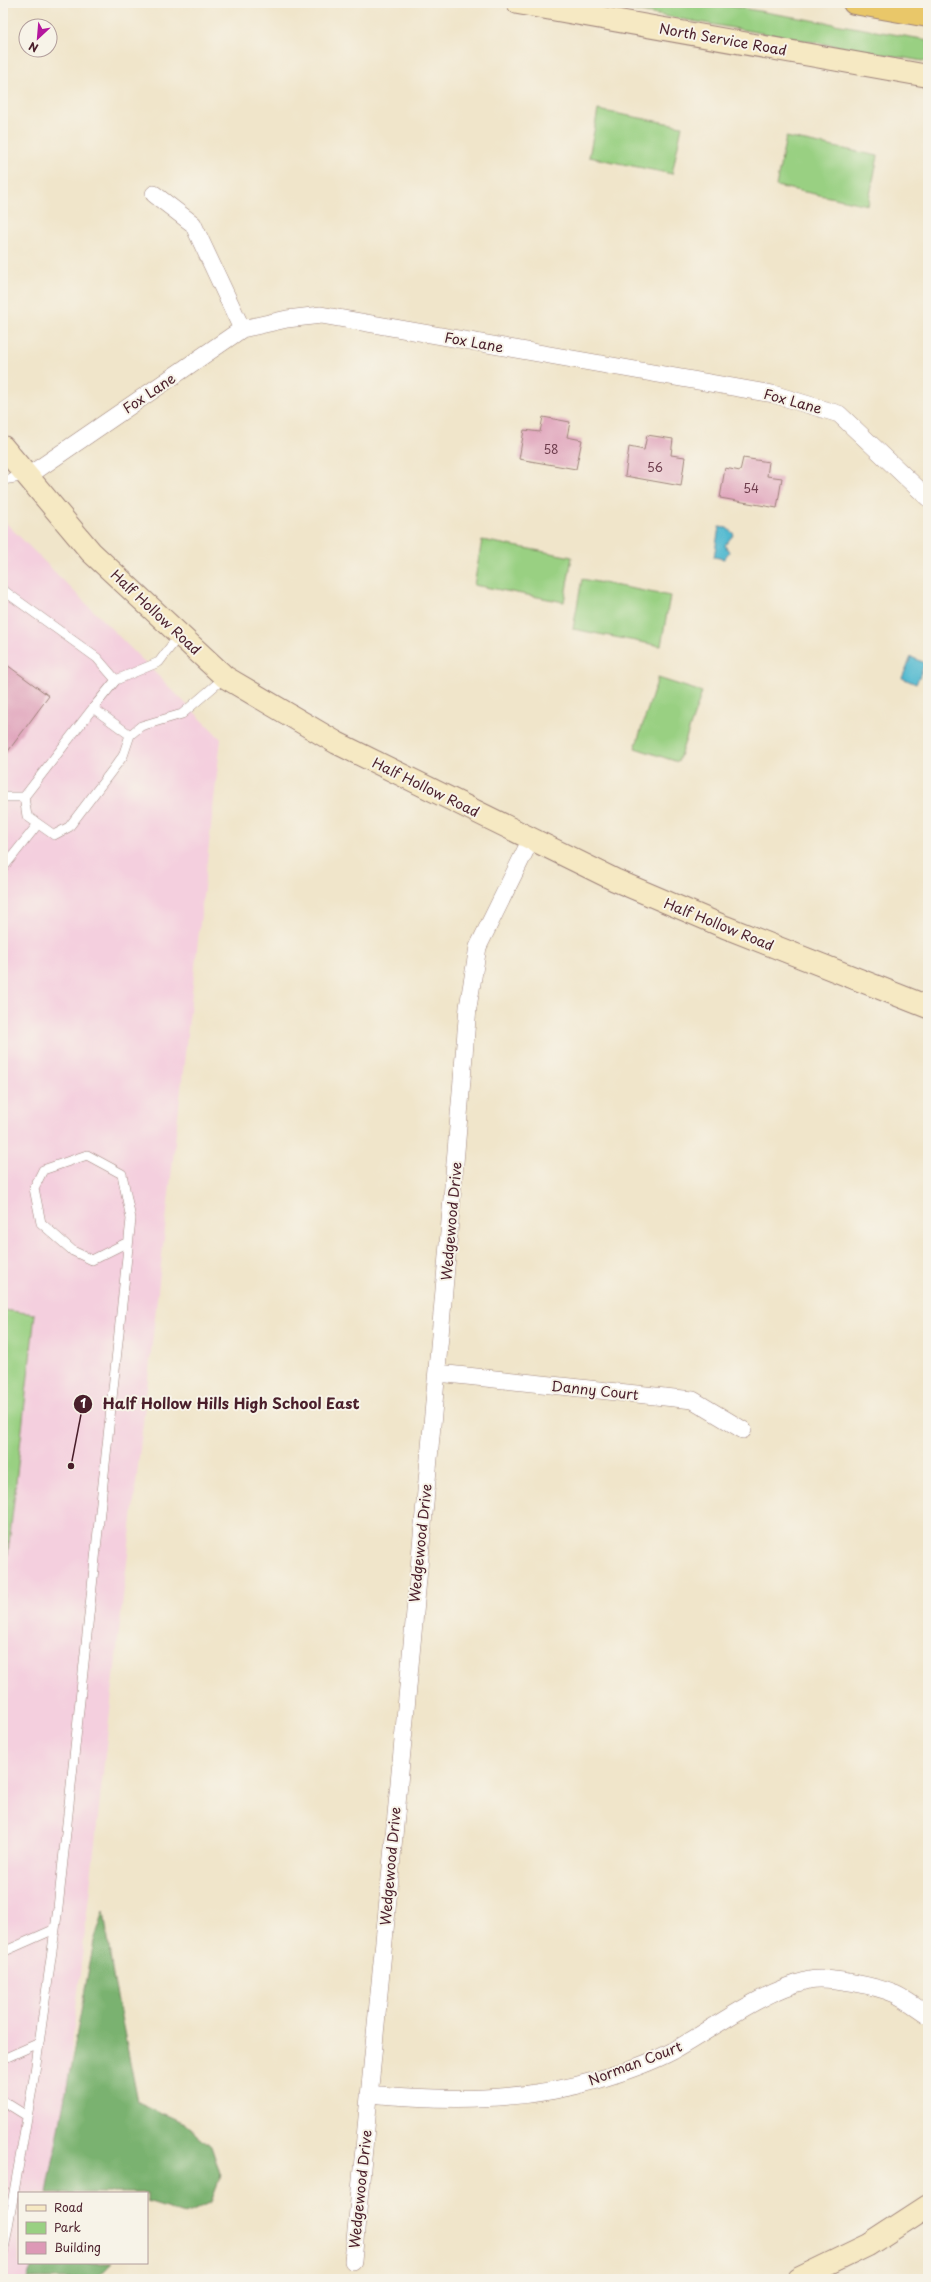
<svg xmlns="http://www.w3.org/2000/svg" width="931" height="2282" font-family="'Playpen Sans',sans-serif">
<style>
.built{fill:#f4cfde}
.green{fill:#99d082;stroke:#727856}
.forest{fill:#7ab270;stroke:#62684e}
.water{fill:#53bad0;stroke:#4e6c7e}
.building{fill:#dd99b6}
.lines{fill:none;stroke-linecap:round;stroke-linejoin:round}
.lane-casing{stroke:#9d827a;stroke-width:10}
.street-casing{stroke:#9d827a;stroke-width:18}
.secondary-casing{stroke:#9d827a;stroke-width:24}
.highway-casing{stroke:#9d827a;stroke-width:24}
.lane{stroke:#fff;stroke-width:9}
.street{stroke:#fff;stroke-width:17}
.secondary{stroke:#f6e9c3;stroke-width:22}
.highway{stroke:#e9c769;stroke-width:22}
.labels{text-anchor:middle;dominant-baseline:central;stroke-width:4;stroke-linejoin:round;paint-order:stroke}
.number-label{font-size:12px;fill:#6f3e4e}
.street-label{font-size:14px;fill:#4a1f2b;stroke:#f7f3e8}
.leader{fill:none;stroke:#4a1f2b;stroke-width:1.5}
.callout-dot{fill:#4a1f2b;stroke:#f7f3e8;stroke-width:1.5}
.mark-label{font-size:12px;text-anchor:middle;font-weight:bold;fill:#fff}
.callout-label{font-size:15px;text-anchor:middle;font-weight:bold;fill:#4a1f2b;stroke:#f7f3e8;stroke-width:4;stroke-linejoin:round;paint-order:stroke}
</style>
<rect width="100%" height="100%" fill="#f7f3e8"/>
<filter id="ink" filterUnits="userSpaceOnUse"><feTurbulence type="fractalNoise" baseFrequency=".025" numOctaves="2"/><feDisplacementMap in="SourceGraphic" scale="8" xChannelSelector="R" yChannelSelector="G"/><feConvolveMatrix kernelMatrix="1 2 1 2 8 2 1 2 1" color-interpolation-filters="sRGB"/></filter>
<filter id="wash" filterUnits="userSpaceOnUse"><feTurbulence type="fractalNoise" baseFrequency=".012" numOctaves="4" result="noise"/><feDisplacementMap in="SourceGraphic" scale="16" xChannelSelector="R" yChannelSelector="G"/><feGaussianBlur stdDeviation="0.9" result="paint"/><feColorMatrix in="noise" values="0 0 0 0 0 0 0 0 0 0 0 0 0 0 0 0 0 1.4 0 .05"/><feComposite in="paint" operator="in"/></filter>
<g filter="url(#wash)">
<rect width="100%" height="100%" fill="#f0e5ca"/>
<!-- built -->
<path class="built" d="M3 520 221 739 55 2193H19V2263H47L45 2279H3Z"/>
<!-- green -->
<path class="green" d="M589 3H712L928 40V62Z
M598 110 682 126 672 174 589 157Z
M786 137 878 156 868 205 776 186Z
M482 540 572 557 564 602 474 585Z
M582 579 670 596 661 646 573 629Z
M658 678 702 692 678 762 635 748Z
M3 1310 35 1314 3 1597Z"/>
<!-- forest -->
<path class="forest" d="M104 1911 113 1976 138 2102 184 2123 211 2146 221 2176 211 2202 185 2214 147 2202V2193H47L94 1941Z
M33 2263H112L96 2279H27Z"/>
<!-- water -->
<path class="water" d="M719 527 727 528 734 534 725 545 729 552 724 559 714 557Z
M911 657 925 663 916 684 902 678Z"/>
<g id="blocks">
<!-- building -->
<path class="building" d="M543 417 570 422 567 437 582 440 576 469 519 459 524 430 540 432Z
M647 435 673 439 671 455 685 457 681 486 625 476 629 447 644 450Z
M743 458 769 462 767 476 782 478 777 508 720 498 725 468 740 471Z
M3 662 49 696 3 758Z"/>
</g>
</g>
<g filter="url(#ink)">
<use href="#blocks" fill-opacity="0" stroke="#9d827a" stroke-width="1"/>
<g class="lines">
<!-- lane casing -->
<g class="lane-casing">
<path id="lane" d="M3 480 27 476
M3 590 97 658 116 680
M180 634 159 662 116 680 93 708 130 735 141 726 182 714 225 677
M93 708 24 797 27 816 54 835 69 827 123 756 130 735
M3 797H24
M3 868 38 824
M3 1952 55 1929
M3 2059 39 2043
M3 2101 27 2116
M3 2255 35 2072 58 1908 131 1219 122 1174 87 1155 43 1170 34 1188 41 1223 73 1251 92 1260 128 1242"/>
</g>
<!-- street casing -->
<g class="street-casing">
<path id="street" d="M154 194 193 224 242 329
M28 476 242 329 287 319 321 315 773 394 839 414 928 498
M438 1373 693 1400 743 1430
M369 2094C445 2101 523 2102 597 2080 621 2073 650 2063 673 2051 716 2027 760 1992 809 1980 828 1976 876 1986 895 1994 906 1999 917 2008 928 2015
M353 2261C394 1843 434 1425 468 1007L478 947 531 839"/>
</g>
<!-- secondary casing -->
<g class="secondary-casing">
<path id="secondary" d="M518 3 928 76
M3 447 91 552 225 677 337 743 615 880 725 927 928 1007
M798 2279 868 2245 928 2206"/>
</g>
<!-- highway casing -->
<g class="highway-casing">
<path id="highway" d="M854 3 928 16"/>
</g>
<!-- lane -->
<use href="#lane" class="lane"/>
<!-- street -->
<use href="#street" class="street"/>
<!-- secondary -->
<use href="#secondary" class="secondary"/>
<!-- highway -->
<use href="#highway" class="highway"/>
</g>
</g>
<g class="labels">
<!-- number labels -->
<g class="number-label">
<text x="551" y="449">58</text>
<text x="655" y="467">56</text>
<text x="751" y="488">54</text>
</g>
<!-- street labels -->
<g class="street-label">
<text transform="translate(723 39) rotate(10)">North Service Road</text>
<text transform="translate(474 342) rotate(10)">Fox Lane</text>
<text transform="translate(149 393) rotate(-34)">Fox Lane</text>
<text transform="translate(793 401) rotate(15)">Fox Lane</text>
<text transform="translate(156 612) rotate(43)">Half Hollow Road</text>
<text transform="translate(426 787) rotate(26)">Half Hollow Road</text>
<text transform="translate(719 924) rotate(22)">Half Hollow Road</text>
<text transform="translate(451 1221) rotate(-85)">Wedgewood Drive</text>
<text transform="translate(595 1390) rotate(6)">Danny Court</text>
<text transform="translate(420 1543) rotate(-84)">Wedgewood Drive</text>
<text transform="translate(390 1866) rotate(-85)">Wedgewood Drive</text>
<text transform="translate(635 2063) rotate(-21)">Norman Court</text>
<text transform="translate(360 2189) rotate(-84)">Wedgewood Drive</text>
</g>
</g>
<!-- callouts -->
<path class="leader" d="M71 1466L83 1404"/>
<g class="callout-dot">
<circle cx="71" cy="1466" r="4"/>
<circle cx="83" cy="1404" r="10"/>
</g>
<g class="mark-label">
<text x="83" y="1408">1</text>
</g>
<g class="callout-label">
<text x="231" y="1409">Half Hollow Hills High School East</text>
</g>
<!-- margin -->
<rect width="931" height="2282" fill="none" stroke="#f7f3e8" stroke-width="16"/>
<!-- legend -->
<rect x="18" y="2192" width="130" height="72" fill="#f7f3e8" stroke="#b29e9c"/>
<rect x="26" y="2205" width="20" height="6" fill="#f6e9c3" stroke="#b29e9c"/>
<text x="54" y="2212" font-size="12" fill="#4a1f2b">Road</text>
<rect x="26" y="2222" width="20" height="12" fill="#99d082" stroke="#b29e9c"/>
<text x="54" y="2232" font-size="12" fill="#4a1f2b">Park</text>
<rect x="26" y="2242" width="20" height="12" fill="#dd99b6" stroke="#b29e9c"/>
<text x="54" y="2252" font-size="12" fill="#4a1f2b">Building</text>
<!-- north arrow -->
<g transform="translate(38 38) rotate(206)"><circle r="19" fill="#f7f3e8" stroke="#b29e9c"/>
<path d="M0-3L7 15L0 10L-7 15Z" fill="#b5179e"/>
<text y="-6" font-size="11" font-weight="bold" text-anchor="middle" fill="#4a1f2b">N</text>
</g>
</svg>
